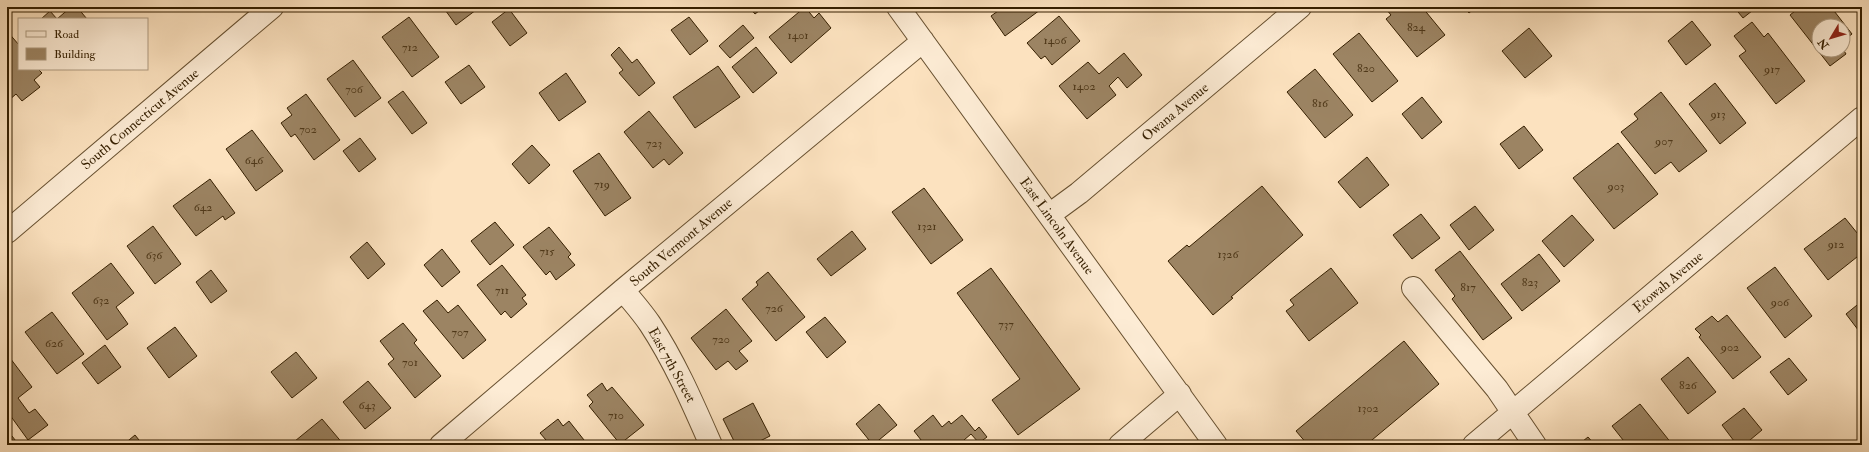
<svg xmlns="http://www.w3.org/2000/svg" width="1869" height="452" font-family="'IM FELL Double Pica',serif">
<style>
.building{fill:#9c8463;stroke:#351f00}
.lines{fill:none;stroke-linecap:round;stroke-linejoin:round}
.minor-casing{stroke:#675030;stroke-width:24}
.minor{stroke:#fdecd5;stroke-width:22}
.labels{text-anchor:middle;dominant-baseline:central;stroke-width:3.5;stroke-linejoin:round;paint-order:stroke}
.number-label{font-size:12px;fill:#4f3819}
.street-label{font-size:14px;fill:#351f00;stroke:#fdecd5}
</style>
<rect width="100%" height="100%" fill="#fce2bf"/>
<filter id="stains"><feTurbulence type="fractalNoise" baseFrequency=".005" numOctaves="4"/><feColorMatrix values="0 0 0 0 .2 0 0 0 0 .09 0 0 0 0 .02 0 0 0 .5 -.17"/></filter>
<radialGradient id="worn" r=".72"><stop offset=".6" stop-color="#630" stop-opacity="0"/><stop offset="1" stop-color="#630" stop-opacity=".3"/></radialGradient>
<!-- building -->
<path class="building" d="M71 7H77L87 19H41L50 11 57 19Z
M443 7H480L456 25Z
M749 7H764L755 14Z
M805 7 814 18 819 13 831 28 791 63 769 37Z
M994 7H1044L1005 36 991 16 998 11Z
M1389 7H1422L1445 35 1417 57 1386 19 1391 15 1386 9Z
M1463 7H1476L1469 13Z
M1734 7H1757L1743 18Z
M1800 7H1831L1852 34 1843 41V26H1819V50L1843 49 1846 54 1830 66 1790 15Z
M509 9 527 33 510 46 492 22Z
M1059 16 1080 41 1052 65 1045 56 1041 59 1027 43Z
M409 17 439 57 412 77 382 37Z
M689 17 708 41 690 55 671 30Z
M1692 21 1711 45 1686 65 1668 41Z
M1752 22 1764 37 1768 33 1805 81 1776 104 1739 56 1746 51 1734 36Z
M743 25 754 38 730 58 719 46Z
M1529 28 1552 56 1525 78 1502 51Z
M7 31 19 45V69H38L42 73 34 80 40 87 22 101 16 94 8 101 7 100Z
M1359 33 1398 81 1372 102 1333 54Z
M619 47 632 63 637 59 655 83 639 96 619 73 623 70 611 55Z
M756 47 777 73 753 93 732 67Z
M1124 53 1142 75 1127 88 1118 77 1109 86 1116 95 1087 119 1059 86 1088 62 1099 74Z
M353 60 381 98 355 117 327 79Z
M469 65 485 87 461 104 445 82Z
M718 66 740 97 695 128 673 97Z
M1315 69 1353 115 1325 138 1287 92Z
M566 73 586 102 559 121 539 93Z
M1715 83 1746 123 1720 144 1689 104Z
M403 91 427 123 412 134 388 102Z
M1661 92 1707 151 1679 172 1671 162 1655 174 1621 132 1638 119 1634 114Z
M306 94 340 140 314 160 295 134 291 137 281 123 292 115 287 108Z
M1422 97 1442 122 1422 139 1402 114Z
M649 111 683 153 669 165 664 159 653 168 624 132Z
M1524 126 1543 150 1519 169 1500 144Z
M252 130 283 171 256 191 226 149Z
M360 138 376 159 359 172 343 151Z
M1618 143 1658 194 1614 229 1573 178Z
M532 145 550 165 529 184 512 164Z
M599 153 631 198 605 216 573 171Z
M1367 157 1389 185 1360 208 1338 182Z
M210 179 235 213 225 220 223 216 196 236 173 206Z
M1262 186 1303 235 1231 297 1233 298 1213 315 1168 261 1187 245 1189 247Z
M924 188 963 240 931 264 892 212Z
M1475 206 1494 230 1469 250 1450 225Z
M1421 214 1440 238 1412 259 1393 235Z
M1572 215 1594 240 1564 267 1542 241Z
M1845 218 1862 239V253L1828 280 1804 249Z
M495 222 514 245 490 265 471 241Z
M153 226 181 264 155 284 127 246Z
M549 227 571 254 568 257 575 265 556 280 550 271 546 275 523 247Z
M852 231 866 249 831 276 817 259Z
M367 242 385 264 368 279 350 257Z
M442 249 460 272 442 287 424 265Z
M1460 251 1512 318 1483 340 1452 299 1455 296 1435 270Z
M1539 254 1560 281 1522 311 1501 284Z
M111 263 134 293 116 307 128 324 107 340 72 293Z
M502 265 526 295 522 298 527 304 511 318 505 311 501 315 477 285Z
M1775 267 1812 316 1785 338 1747 288Z
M991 268 1080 389 1018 435 992 400 1020 379 957 293Z
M1331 268 1358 303 1309 341 1286 311 1294 305 1290 300Z
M211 270 227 291 211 303 196 282Z
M768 272 805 317 776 341 742 299 758 285 756 282Z
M437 300 448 313 458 305 486 340 463 359 423 311Z
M1862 301V335L1846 314Z
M726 309 752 341 739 351 748 361 736 370 728 361 716 370 691 338Z
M52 312 84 354 57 374 25 332Z
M1727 315 1761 357 1733 379 1699 337 1701 335 1695 329 1712 316 1718 322Z
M825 317 846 342 827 358 806 332Z
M403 323 417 340 414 343 441 376 415 398 388 364 394 359 380 341Z
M175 327 197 356 169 378 147 348Z
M1404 341 1439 384 1366 445H1308L1296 431Z
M105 345 121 367 98 384 82 363Z
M296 352 317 378 292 398 271 372Z
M7 354 32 387 18 398 29 413 35 409 48 425 28 440 7 411Z
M1688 357 1716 392 1688 414 1661 379Z
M1789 358 1807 380 1788 395 1770 372Z
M368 381 391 408 365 429 343 402Z
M602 383 607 391 612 387 644 425 620 444 589 406 593 402 587 395Z
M753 403 770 436 752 445H736L723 419Z
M879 404 897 425 873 445 856 424Z
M1640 404 1672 444 1671 445H1627L1612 426Z
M1744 408 1762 430 1744 445H1737L1722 425Z
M933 415 942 427 949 421 951 424 962 415 975 431 979 427 987 437 979 443 971 434 964 440 968 445H925L914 431Z
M322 419 344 445H298L295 441Z
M558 419 563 426 569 421 588 445H540L546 440 540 433Z
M135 435 143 445H123Z
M12 436 19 445H7V440Z
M1588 437 1595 445H1578Z"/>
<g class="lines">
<!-- minor casing -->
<g class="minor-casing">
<path id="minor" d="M898 7 1216 445
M1049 215 1079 193 1300 7
M7 232 272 7
M1413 288 1497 389 1535 445
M623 290C632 301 642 312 650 324 675 362 693 404 711 445
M441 445 623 290 923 41
M1120 445 1180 394
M1474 445 1862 118"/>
</g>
<!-- minor -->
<use href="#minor" class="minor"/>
</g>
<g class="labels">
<!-- number labels -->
<g class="number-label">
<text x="1416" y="27">824</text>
<text x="798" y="35">1401</text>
<text x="1055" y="40">1406</text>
<text x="410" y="47">712</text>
<text x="1366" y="68">820</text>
<text x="1772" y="69">917</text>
<text x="1084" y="86">1402</text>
<text x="354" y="89">706</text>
<text x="1320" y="103">816</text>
<text x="1718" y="114">913</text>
<text x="308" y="129">702</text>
<text x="1664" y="141">907</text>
<text x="654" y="143">723</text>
<text x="254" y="160">646</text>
<text x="602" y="184">719</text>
<text x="1616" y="186">903</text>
<text x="203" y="207">642</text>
<text x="927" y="226">1321</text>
<text x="1836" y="244">912</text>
<text x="547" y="251">715</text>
<text x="1228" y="254">1326</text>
<text x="154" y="255">636</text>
<text x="1530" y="282">823</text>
<text x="1468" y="287">817</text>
<text x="502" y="290">711</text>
<text x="101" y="300">632</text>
<text x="1780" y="302">906</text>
<text x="774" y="308">726</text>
<text x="1006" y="324">737</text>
<text x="460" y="332">707</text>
<text x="721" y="339">720</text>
<text x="54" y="343">626</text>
<text x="1730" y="347">902</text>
<text x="410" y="362">701</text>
<text x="1688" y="385">826</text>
<text x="367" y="405">643</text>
<text x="1368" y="408">1302</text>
<text x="616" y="415">710</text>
</g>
<!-- street labels -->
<g class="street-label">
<text transform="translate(1175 112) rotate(-40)">Owana Avenue</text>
<text transform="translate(140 119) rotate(-40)">South Connecticut Avenue</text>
<text transform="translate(1057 226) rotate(54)">East Lincoln Avenue</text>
<text transform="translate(681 242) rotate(-40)">South Vermont Avenue</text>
<text transform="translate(1668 282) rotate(-40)">Etowah Avenue</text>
<text transform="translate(672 365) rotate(61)">East 7th Street</text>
</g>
</g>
<!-- margin -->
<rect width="1869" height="452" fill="none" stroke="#fce2bf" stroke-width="24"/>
<rect x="8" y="8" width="1853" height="436" fill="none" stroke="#351f00" stroke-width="2"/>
<rect x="12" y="12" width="1845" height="428" fill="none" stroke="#351f00"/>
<!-- legend -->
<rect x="18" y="18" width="130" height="52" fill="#fdecd5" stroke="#ad9a80"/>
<rect x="26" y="31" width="20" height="6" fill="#fdecd5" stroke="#ad9a80"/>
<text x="54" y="38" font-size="12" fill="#351f00">Road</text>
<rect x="26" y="48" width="20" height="12" fill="#9c8463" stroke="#ad9a80"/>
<text x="54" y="58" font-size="12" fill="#351f00">Building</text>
<!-- north arrow -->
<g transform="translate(1831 38) rotate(232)"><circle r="19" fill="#fdecd5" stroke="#ad9a80"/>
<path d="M0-3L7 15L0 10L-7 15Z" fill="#8f2418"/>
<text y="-6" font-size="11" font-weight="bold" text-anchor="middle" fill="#351f00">N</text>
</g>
<rect width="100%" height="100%" filter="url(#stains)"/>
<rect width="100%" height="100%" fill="url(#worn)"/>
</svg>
